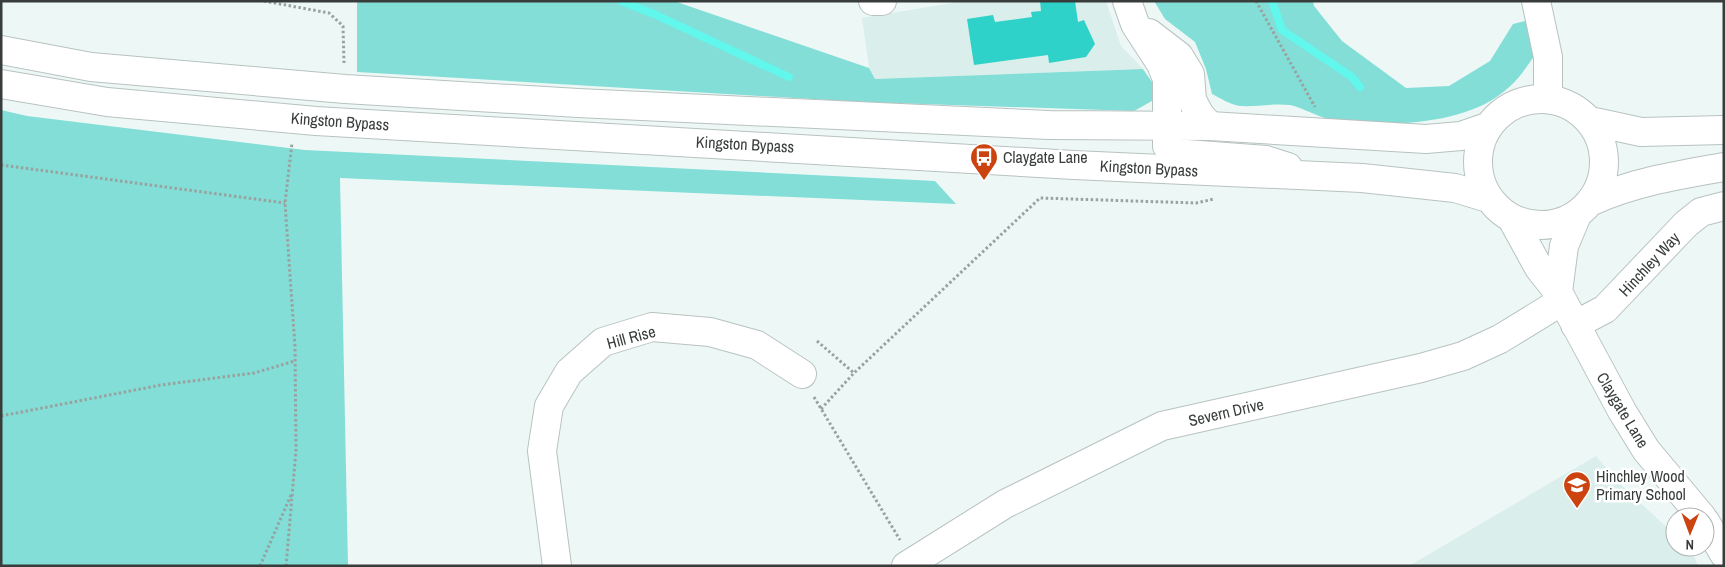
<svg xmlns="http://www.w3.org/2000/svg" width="1725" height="567" font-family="'Archivo Narrow',sans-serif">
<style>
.built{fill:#daeeeb}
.green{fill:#82ded6}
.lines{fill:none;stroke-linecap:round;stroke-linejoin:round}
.stream{stroke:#62f7ec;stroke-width:8}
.building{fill:#2ed2c8}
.minor-casing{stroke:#b8c2c1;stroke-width:30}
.highway-casing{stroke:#b8c2c1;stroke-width:30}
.path{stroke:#99a2a0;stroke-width:3;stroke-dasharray:2.5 2.5;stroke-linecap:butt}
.minor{stroke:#fff;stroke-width:28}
.highway{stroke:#fff;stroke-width:28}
.labels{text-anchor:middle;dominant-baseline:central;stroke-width:5;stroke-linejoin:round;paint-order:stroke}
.street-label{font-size:16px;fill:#383d3c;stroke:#fff}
.poi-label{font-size:16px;fill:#383d3c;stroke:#fff;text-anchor:start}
</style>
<rect width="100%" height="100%" fill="#edf8f6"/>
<!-- built -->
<path class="built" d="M964 1H1106L1121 46 1143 69 875 79 869 68 862 18Z
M1596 456 1619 483 1675 535V547H1688L1692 550 1698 566H1409Z"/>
<!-- green -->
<path class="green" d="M357 1H674L869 68 875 79 1143 69 1154 85 1152 101 1134 111 863 102 357 72Z
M1154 1H1313L1314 6 1342 41 1406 88 1449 86 1490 61 1513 24 1529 20 1536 53C1526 68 1517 82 1502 93 1461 126 1379 128 1329 119 1316 116 1303 108 1290 105 1273 103 1256 107 1240 106 1231 105 1220 98 1212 94L1206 69 1195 42 1165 19Z
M1 110 27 116 305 150 935 181 956 204 340 178 348 566H1Z"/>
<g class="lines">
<!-- stream -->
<path class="stream" d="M621 1 654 14 789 77
M1272 1 1282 30 1352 77 1360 87"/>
</g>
<!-- building -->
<path class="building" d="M1040 1H1075L1078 22 1084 20 1095 44 1086 57 1049 63 1048 55 974 65 967 19 993 15 995 22 1032 17 1031 12 1041 11Z"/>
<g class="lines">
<!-- minor casing -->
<g class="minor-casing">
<path id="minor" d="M873 1H882
M1127 1 1135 24 1161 64 1167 79V146L1173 153 1266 160 1288 167
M1536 1 1548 57V98
M1149 33 1179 56 1190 74 1192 100 1200 115 1210 126
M1512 219 1539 268 1558 292 1622 411 1646 450 1702 517
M1558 292 1564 246 1577 215
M1575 325 1605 309 1686 224 1701 212 1724 206
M1705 521 1724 554
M557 566 542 451 549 406 569 372 603 342 652 327 710 332 757 345 802 374
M906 566 1005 504 1162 426 1421 368 1463 356 1500 339 1562 301"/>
</g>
<!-- highway casing -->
<g class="highway-casing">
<path id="highway" d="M1 50 91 67 345 89 578 103 1049 125 1210 126 1426 139 1461 136 1487 127
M1 84 107 102 316 121 1074 165 1362 178 1455 188 1488 198
M1478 162a63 63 0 1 1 126 0a63 63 0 1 1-126 0Z
M1590 121 1641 132 1724 130
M1592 201C1634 182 1678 175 1724 167"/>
</g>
<!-- path -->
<path class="path" d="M264 1 329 13 343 26 344 63
M1256 1 1315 107
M1 165 285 203
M817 341 854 373 1040 198 1196 203 1214 199
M814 397 900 540
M821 409 854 373
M1 416 161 385 254 373 295 361
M260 566 291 495
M286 566 296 450 295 347 285 203 292 143"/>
<!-- minor -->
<use href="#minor" class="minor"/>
<!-- highway -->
<use href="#highway" class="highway"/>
</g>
<!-- icons -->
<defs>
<g id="bus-pin" transform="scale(1.4375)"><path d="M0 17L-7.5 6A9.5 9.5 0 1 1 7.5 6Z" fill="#cb440f" stroke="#fff"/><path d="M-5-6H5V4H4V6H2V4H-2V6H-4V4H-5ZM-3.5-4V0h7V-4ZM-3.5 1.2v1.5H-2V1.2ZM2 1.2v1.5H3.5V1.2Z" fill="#fff"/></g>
<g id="school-pin" transform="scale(1.4375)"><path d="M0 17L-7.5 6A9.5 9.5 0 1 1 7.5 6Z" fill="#cb440f" stroke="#fff"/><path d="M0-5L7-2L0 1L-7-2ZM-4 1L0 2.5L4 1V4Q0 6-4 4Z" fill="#fff"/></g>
</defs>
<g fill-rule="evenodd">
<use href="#bus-pin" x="984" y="157"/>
<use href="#school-pin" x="1577" y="485"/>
</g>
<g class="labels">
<!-- street labels -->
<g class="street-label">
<text transform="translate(340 121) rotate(4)">Kingston Bypass</text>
<text transform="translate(745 144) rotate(3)">Kingston Bypass</text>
<text transform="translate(1149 168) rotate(3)">Kingston Bypass</text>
<text transform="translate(1649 264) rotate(-47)">Hinchley Way</text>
<text transform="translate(631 337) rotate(-15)">Hill Rise</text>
<text transform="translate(1623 410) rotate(59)">Claygate Lane</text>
<text transform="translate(1226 412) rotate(-13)">Severn Drive</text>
</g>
<!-- poi labels -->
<g class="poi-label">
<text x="1003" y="157">Claygate Lane</text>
<text x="1596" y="476">Hinchley Wood<tspan x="1596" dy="18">Primary School</tspan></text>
</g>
</g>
<!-- border -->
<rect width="1725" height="567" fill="none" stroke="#383d3c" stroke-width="5"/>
<!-- north arrow -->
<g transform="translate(1690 532) rotate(181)"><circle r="24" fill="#ffffff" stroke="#afb1b1"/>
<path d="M0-4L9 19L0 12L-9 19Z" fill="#cb440f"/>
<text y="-8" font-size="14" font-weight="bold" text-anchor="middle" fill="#383d3c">N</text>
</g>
</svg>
